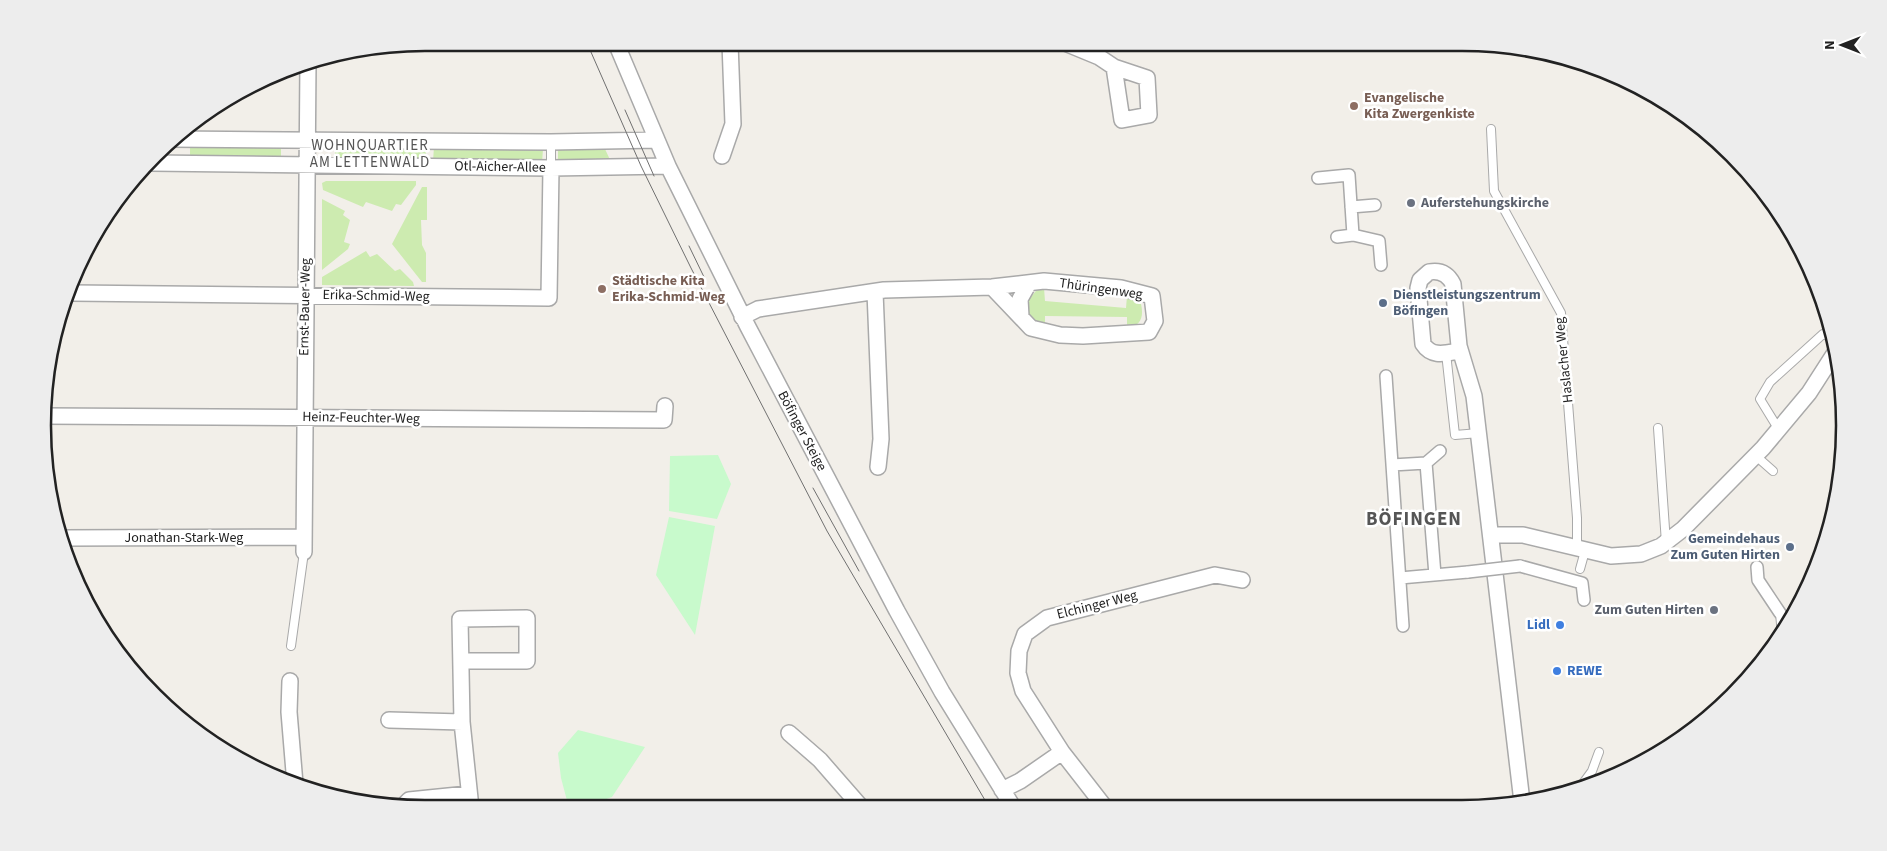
<svg xmlns="http://www.w3.org/2000/svg" width="1887" height="851" font-family="'Source Sans 3',sans-serif">
<style>
.grass{fill:#cdebb0}
.park{fill:#c8facc}
.lines{fill:none;stroke-linecap:round;stroke-linejoin:round}
.service-casing{stroke:#a9a9a9;stroke-width:10}
.pedestrian-casing{stroke:#a9a9a9;stroke-width:14}
.minor-casing{stroke:#a9a9a9;stroke-width:18}
.service{stroke:#fff;stroke-width:8}
.pedestrian{stroke:#fff;stroke-width:11}
.minor{stroke:#fff;stroke-width:15}
.tram{stroke:#707070;stroke-width:1}
.pedestrian-bridge-casing{stroke:#a9a9a9;stroke-width:14;stroke-linecap:butt}
.pedestrian-bridge{stroke:#fff;stroke-width:11}
.education-dot{fill:#8d6e63;stroke:#fff;stroke-width:2}
.worship-dot{fill:#6b7280;stroke:#fff;stroke-width:2}
.service-dot{fill:#5c6f8a;stroke:#fff;stroke-width:2}
.shop-dot{fill:#3f7fe0;stroke:#fff;stroke-width:2}
.labels{text-anchor:middle;dominant-baseline:central;stroke-width:5;stroke-linejoin:round;paint-order:stroke}
.education-label{font-size:14px;font-weight:bold;fill:#785e54;stroke:#fff;text-anchor:start}
.street-label{font-size:14px;fill:#222;stroke:#fff}
.worship-label{font-size:14px;font-weight:bold;fill:#5b616d;stroke:#fff;text-anchor:start}
.service-label{font-size:14px;font-weight:bold;fill:#4e5e75;stroke:#fff;text-anchor:start}
.shop-label{font-size:14px;font-weight:bold;fill:#366cbe;stroke:#fff;text-anchor:end}
.neighbourhood-label{font-size:15px;letter-spacing:1px;fill:#555;stroke:#fff}
.district-label{font-size:19px;font-weight:bold;letter-spacing:1px;fill:#555;stroke:#fff}
.rim{fill:none;stroke:#222;stroke-width:2.5}
</style>
<rect width="100%" height="100%" fill="#f2efe9"/>
<!-- grass -->
<path class="grass" d="M190 145H281V160H190Z
M335 147H426V161L335 160Z
M434 147 543 149 542 163 433 161Z
M558 149H605L612 164 558 163Z
M326 181H416V185L401 205 396 204 392 211 366 202 363 207 323 190 322 183Z
M422 187H427V220H421L422 245 426 253V282H422L392 244Z
M322 199 345 211 343 215 350 220 344 242 350 244 348 249 322 270Z
M366 251 370 257 377 254 395 271 400 269 413 282 414 286 322 285V277Z
M1044 288 1045 301 1126 308 1127 296 1141 304C1144 317 1141 326 1127 328V317L1045 316V326L1033 322C1024 307 1026 301 1038 289Z"/>
<!-- park -->
<path class="park" d="M718 455 731 484 717 519 669 511 670 456Z
M669 517 715 526 695 635 656 575Z
M578 730 645 747 612 797 581 808H569L561 778 558 753Z"/>
<g class="lines">
<!-- service casing -->
<g class="service-casing">
<path id="service" d="M1491 129 1494 191 1561 313 1577 518V548
M551 168V142
M1446 353 1455 435 1479 433
M1658 428 1666 543
M1779 430 1760 399 1770 382 1823 334 1834 339
M1756 456 1773 471
M1580 569 1585 551
M1780 613 1782 635
M291 646 304 552
M1581 786 1592 771 1599 752
M1522 800 1544 797"/>
</g>
<!-- pedestrian casing -->
<g class="pedestrian-casing">
<path id="pedestrian" d="M1318 178 1349 175 1353 235 1379 241 1381 265
M1351 207 1375 205
M1337 237 1353 235
M1386 376 1403 626
M1426 463 1435 575
M1392 465 1426 463 1440 451
M1520 566 1582 583 1584 600
M1757 567 1758 580 1780 613
M1400 578 1468 572"/>
</g>
<!-- minor casing -->
<g class="minor-casing">
<path id="minor" d="M616 43 668 166 748 327 897 611 942 692 1013 807
M1065 43 1099 57 1114 67 1147 78 1149 115 1122 120 1114 67
M172 139 551 142 657 140
M722 156 733 124 730 43
M152 163 551 168 668 166
M875 292 881 439 878 467
M72 293 549 298 551 168
M742 317 758 309 884 290 992 287 1044 281 1121 288 1152 296 1155 321 1149 332 1083 336 1060 335 1031 328 992 287
M1021 317 1020 299 1029 283
M1460 351C1446 353 1432 358 1423 344L1418 288 1420 280 1429 272C1440 270 1448 274 1453 284L1459 346 1474 396 1522 802
M43 416 664 420 665 406
M1491 535H1523L1611 556 1641 554 1661 546 1683 529 1763 448 1809 393 1836 351
M64 538 303 537
M304 552 308 62
M461 661H527V618L460 619 462 722 471 808
M290 681 289 712 295 784
M389 720 462 722
M789 733 820 760 861 807
M1062 752 1023 691 1018 673 1019 651 1025 634 1047 618 1215 575 1242 580
M1002 790 1020 781 1062 752 1104 806
M404 805 409 800 468 794"/>
</g>
<!-- service -->
<use href="#service" class="service"/>
<!-- pedestrian -->
<use href="#pedestrian" class="pedestrian"/>
<!-- minor -->
<use href="#minor" class="minor"/>
<!-- tram -->
<path class="tram" d="M587 43 641 166 691 268 827 531 989 807
M625 110 654 176
M689 246 704 277
M813 488 859 571"/>
<!-- pedestrian-bridge casing -->
<g class="pedestrian-bridge-casing">
<path id="pedestrian-bridge" d="M1468 572 1520 566"/>
</g>
<!-- pedestrian-bridge -->
<use href="#pedestrian-bridge" class="pedestrian-bridge"/>
</g>
<!-- markers -->
<g class="education-dot">
<circle cx="1354" cy="106" r="5"/>
<circle cx="602" cy="289" r="5"/>
</g>
<g class="worship-dot">
<circle cx="1411" cy="203" r="5"/>
<circle cx="1714" cy="610" r="5"/>
</g>
<g class="service-dot">
<circle cx="1383" cy="303" r="5"/>
<circle cx="1790" cy="547" r="5"/>
</g>
<g class="shop-dot">
<circle cx="1560" cy="625" r="5"/>
<circle cx="1557" cy="671" r="5"/>
</g>
<g class="labels">
<!-- education labels -->
<g class="education-label">
<text x="1364" y="98">Evangelische<tspan x="1364" dy="16">Kita Zwergenkiste</tspan></text>
<text x="612" y="281">Städtische Kita<tspan x="612" dy="16">Erika-Schmid-Weg</tspan></text>
</g>
<!-- street labels -->
<g class="street-label">
<text transform="translate(500 167) rotate(1)">Otl-Aicher-Allee</text>
<text transform="translate(1101 289) rotate(8)">Thüringenweg</text>
<text transform="translate(376 296) rotate(1)">Erika-Schmid-Weg</text>
<text transform="translate(305 307) rotate(-89)">Ernst-Bauer-Weg</text>
<text transform="translate(1564 360) rotate(-96)">Haslacher Weg</text>
<text transform="translate(361 418) rotate(1)">Heinz-Feuchter-Weg</text>
<text transform="translate(802 431) rotate(62)">Böfinger Steige</text>
<text x="184" y="538">Jonathan-Stark-Weg</text>
<text transform="translate(1097 605) rotate(-14)">Elchinger Weg</text>
</g>
<!-- worship labels -->
<g class="worship-label">
<text x="1421" y="203">Auferstehungskirche</text>
<text x="1704" y="610" text-anchor="end">Zum Guten Hirten</text>
</g>
<!-- service labels -->
<g class="service-label">
<text x="1393" y="295">Dienstleistungszentrum<tspan x="1393" dy="16">Böfingen</tspan></text>
<text x="1780" y="539" text-anchor="end">Gemeindehaus<tspan x="1780" dy="16">Zum Guten Hirten</tspan></text>
</g>
<!-- shop labels -->
<g class="shop-label">
<text x="1550" y="625">Lidl</text>
<text x="1567" y="671" text-anchor="start">REWE</text>
</g>
<!-- neighbourhood labels -->
<g class="neighbourhood-label">
<text x="370" y="145">WOHNQUARTIER<tspan x="370" dy="17">AM LETTENWALD</tspan></text>
</g>
<!-- district labels -->
<g class="district-label">
<text x="1414" y="519">BÖFINGEN</text>
</g>
</g>
<!-- crop -->
<path d="M0 0H1887V851H0ZM425 51H1462A374 374 0 0 1 1836 425V426A374 374 0 0 1 1462 800H425A374 374 0 0 1 51 426V425A374 374 0 0 1 425 51Z" fill="#ededed" fill-rule="evenodd"/>
<path class="rim" d="M425 51H1462A374 374 0 0 1 1836 425V426A374 374 0 0 1 1462 800H425A374 374 0 0 1 51 426V425A374 374 0 0 1 425 51Z"/>
<!-- north arrow -->
<g transform="translate(1842 45) rotate(270)" stroke="#ffffff" stroke-width="4" paint-order="stroke">
<path d="M0-4L9 19L0 12L-9 19Z" fill="#222222"/>
<text y="-8" font-size="14" font-weight="bold" text-anchor="middle" fill="#222222">N</text>
</g>
</svg>
